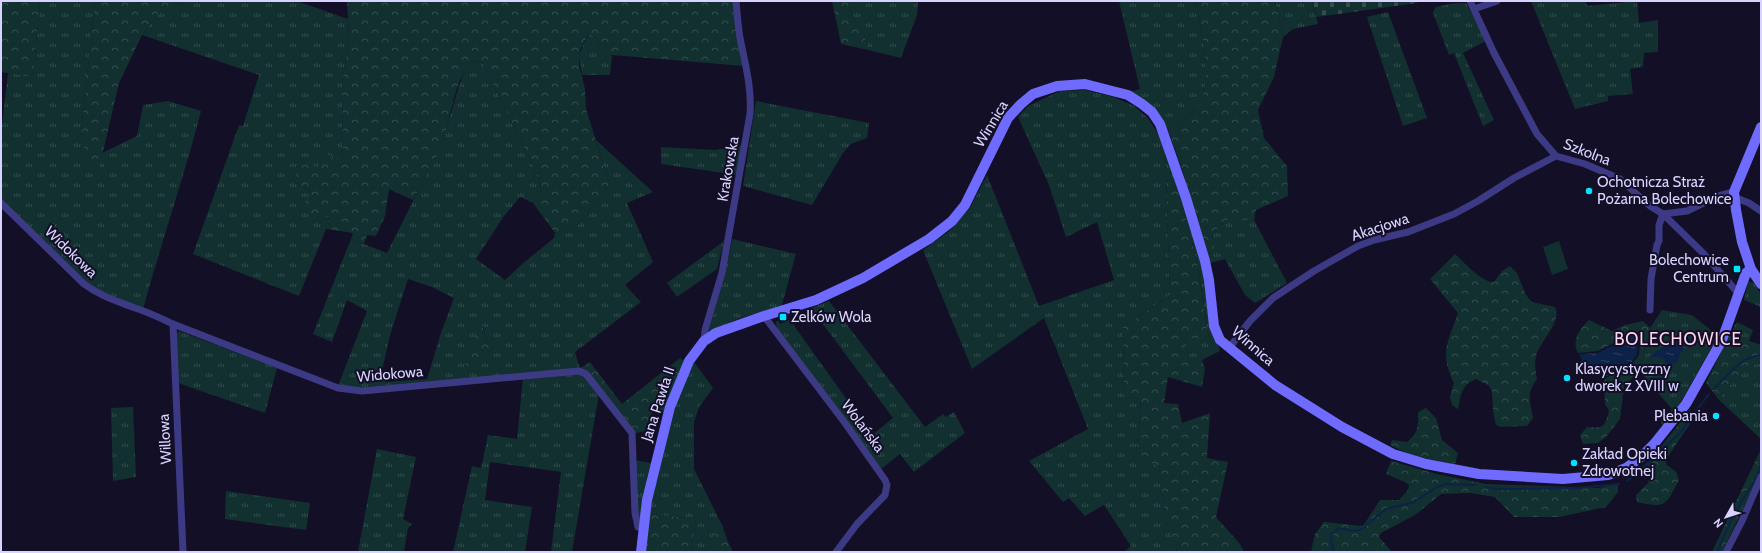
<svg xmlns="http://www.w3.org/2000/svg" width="1762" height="553" font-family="Cabin,sans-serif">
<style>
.grass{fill:url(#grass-tufts);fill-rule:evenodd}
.forest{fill:url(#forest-crowns)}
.cemetery{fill:url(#cemetery-stones)}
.pitch{fill:#12302f}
.water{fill:url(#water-ripples)}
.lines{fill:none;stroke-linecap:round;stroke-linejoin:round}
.stream{stroke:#0c2248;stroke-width:2}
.street{stroke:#3d3a85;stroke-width:7}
.secondary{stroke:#6f6bff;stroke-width:10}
.poi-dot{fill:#00e5ff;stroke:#130f26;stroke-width:1.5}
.labels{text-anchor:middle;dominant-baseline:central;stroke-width:4;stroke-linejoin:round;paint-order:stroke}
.street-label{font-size:15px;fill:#d9d4ff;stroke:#130f26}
.poi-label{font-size:15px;fill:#d9d4ff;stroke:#130f26;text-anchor:start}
.quarter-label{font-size:17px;letter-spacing:1px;fill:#ffd6f0;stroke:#130f26}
</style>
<defs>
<pattern id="grass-tufts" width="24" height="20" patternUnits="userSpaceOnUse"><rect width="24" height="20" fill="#12302f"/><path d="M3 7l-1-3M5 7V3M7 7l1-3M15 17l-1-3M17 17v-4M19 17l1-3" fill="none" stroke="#344d4e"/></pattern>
<pattern id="forest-crowns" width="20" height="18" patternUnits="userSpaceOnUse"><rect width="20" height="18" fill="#12302f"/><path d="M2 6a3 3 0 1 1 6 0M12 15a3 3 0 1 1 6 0" fill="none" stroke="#344d4e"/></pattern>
<pattern id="cemetery-stones" width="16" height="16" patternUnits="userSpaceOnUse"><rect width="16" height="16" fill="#12302f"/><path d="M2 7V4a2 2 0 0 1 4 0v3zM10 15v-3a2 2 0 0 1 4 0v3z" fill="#344d4e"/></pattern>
<pattern id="water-ripples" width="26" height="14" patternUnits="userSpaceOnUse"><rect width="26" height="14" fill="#0c2248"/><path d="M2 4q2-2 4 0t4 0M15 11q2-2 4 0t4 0" fill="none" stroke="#2f4163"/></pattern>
</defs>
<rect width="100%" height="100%" fill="#130f26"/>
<!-- grass -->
<path class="grass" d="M40 1H95L81 134 99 169 102 153 137 136 143 105 168 101 201 111C184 178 161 243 143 309L87 285 1 199V133L8 73 33 76Z
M179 1H297L348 19 349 36 342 84 343 160 318 167 293 182 311 191 329 216 326 229 299 296 193 254 239 125 243 126 259 75 142 35 158 13H172Z
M846 1H918L917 15 901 58 868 50 864 34 852 16 848 2Z
M1119 1H1196C1200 27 1214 79 1200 101 1192 114 1181 123 1168 130L1155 109 1130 92 1140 89Z
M1275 1H1312L1318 24 1293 29 1283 37Z
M1531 1H1586L1587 6 1637 1 1639 23 1658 20V52L1644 53 1643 67 1630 69 1633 94 1608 96V101L1575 109Z
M1456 3H1466L1486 41 1463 53 1494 120 1483 126 1454 53 1449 55 1433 13 1435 7Z
M1388 12 1427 118 1403 126 1367 17Z
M589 33 597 39 601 54H610L612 56 610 75H582L579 55Z
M472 61 482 62 533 165 542 188 533 203 520 197 504 216 476 259 505 280 521 265 554 238 555 233 579 224 610 185 596 140 653 192 627 203 653 262 625 285 641 302 575 352 580 369 354 388 338 386 367 311 347 300 332 342 313 334 351 239 387 253 442 143 458 89 466 67ZM408 279 432 287 454 298 441 333 427 379 386 382 381 374 391 332ZM483 325 487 343 495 346 482 356Z
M1085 90 1114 97 1134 106 1148 118 1161 139 1165 147 1200 254 1207 284 1210 322 1220 351 1202 360 1189 364 1185 338H1209L1197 263 1185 214 1165 149 1170 295 1123 327 1124 397 1140 399 1141 412 1136 452 1159 467C1162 495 1165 527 1178 552H1124L1131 546 1104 505 1085 516 1069 498 1063 502 1029 461 1088 429 1044 318 972 369 923 250 948 232 970 208 987 175 1039 306 1114 280 1097 222 1066 237 1049 185 1018 117 1028 106 1060 91Z
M756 101 869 123 867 138 851 144 843 153 812 205 743 186Z
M744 145 738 175 661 164V147L715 150Z
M1227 220H1254L1287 283 1255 303 1245 295 1225 259 1210 263 1204 249 1213 233Z
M732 239 796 254 781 308 755 316 753 314 730 322 731 324 710 332 709 329 724 279Z
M724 241 717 269 677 297 667 283Z
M1748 281 1754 283 1761 294V307L1744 300Z
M829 301 925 427 943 414 946 417 954 412 965 433 914 472 900 454 881 469 777 329 776 321H779L780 324 790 320 872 435 893 418 811 308Z
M1662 310 1692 315 1718 336 1675 412 1663 426 1661 423V420L1672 409 1639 371 1650 328Z
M1737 322 1753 330 1749 341 1730 334Z
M179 331 277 368 265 413 178 383 175 336Z
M694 362 713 388 699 407 694 422V469L722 525 728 542 716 533 704 552H691L696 519 649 514C655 462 672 409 694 362Z
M1761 363V439L1719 400 1726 388 1738 379 1743 370 1751 365Z
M572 372 584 375 599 394 572 552H551L561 472 490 462 485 500 532 507 525 552H453L472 466 481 468 488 435 517 439 523 378Z
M133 407 136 477 113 481 111 408Z
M377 449 416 457 403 519 412 524 408 528 404 552H358Z
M634 460 651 463C645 483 644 504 639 525Z
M226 491 310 503 306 530 225 519Z"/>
<!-- forest -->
<path class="forest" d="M1 1H40L33 77 1 72Z
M95 1H179L172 13H158L142 35 119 83 99 169 89 168 81 134Z
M347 1H733L743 66 601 54 597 39 589 33 580 50 579 65 585 89 586 109 610 185 579 224 555 233 533 203 542 188 533 165 482 62 472 61C454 80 451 117 443 141 436 161 423 181 413 200L389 189 385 216 376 236 367 235 364 244 351 239 353 233 326 229 329 216 309 214 304 204 311 191 293 182 297 171 301 164 318 167 325 154 343 160 342 84 349 36Z
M832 1 848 2 852 16 864 34 868 50 841 44Z
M1196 1H1275L1283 37 1274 77 1258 110 1264 138 1287 166 1288 196 1256 210 1254 220H1227L1213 233 1214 249H1204L1183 172 1168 130C1181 123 1192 114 1200 101 1214 79 1200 27 1196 1Z
M1165 147 1185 214 1197 263 1209 339 1185 338 1189 363 1202 360 1205 369 1202 387 1168 377 1164 403 1178 404 1182 423 1210 413 1207 458 1228 462 1216 517 1240 544 1244 552H1178C1165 527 1162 495 1159 468L1136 452 1141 412 1140 399 1124 397 1123 327 1170 295Z
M1455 254C1464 262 1482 283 1494 282L1502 271 1510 266 1517 273 1526 295 1532 302 1555 307C1563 322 1538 343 1536 357 1534 364 1536 373 1537 379 1526 393 1530 402 1533 418L1527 426 1501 427 1496 425 1493 411 1492 391 1489 386 1476 379C1461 385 1461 395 1458 409L1452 405 1450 397 1454 383C1439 353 1448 342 1458 313L1430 279Z
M1589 320 1612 331 1625 325 1643 321 1650 328 1639 371 1624 386 1620 419 1606 437 1598 443 1583 444 1580 435 1587 427C1605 428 1604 428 1609 411L1605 404 1604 379 1633 363 1639 355 1640 336 1636 332 1598 351 1578 353C1571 341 1580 328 1589 320Z
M480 324H482L487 343 491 342 495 346 482 356 471 372H463Z
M1730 334 1761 345V363L1751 365 1743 370 1739 379 1726 388 1719 400 1706 383Z
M680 358 684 361 664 413 653 409 645 431 633 434 580 368 590 362 622 404Z
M1426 408 1436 418 1442 440 1458 453 1455 464 1413 456 1390 445 1392 440 1407 442C1419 433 1418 426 1418 412Z
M1690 410 1696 415 1667 458 1666 464 1676 472 1679 480C1666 505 1666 509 1637 502L1636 495 1648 483 1651 469 1646 468 1634 477 1632 475 1652 458Z
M1761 449V471L1722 552H1712Z
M1391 461 1437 474 1486 484 1599 488 1618 483V492L1606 507 1559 517H1514L1495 497 1470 493 1441 494 1415 515 1381 533 1379 537 1392 552H1311L1315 534 1324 522 1363 526 1380 500H1399L1408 490 1409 485 1405 482 1386 474Z
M649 514 696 519 691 552H645Z
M716 532 728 542 733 552H704Z"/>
<!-- cemetery -->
<path class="cemetery" d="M1312 1H1417V3L1317 17Z"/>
<!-- pitch -->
<path class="pitch" d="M1559 241 1568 269 1552 275 1543 247Z"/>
<!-- water -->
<path class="water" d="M1636 334 1638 336 1637 354 1632 362 1605 377 1585 367 1579 354 1598 353Z
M1698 337 1702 339V341C1690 345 1679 348 1678 362L1668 365 1664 359 1660 357H1649L1669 342 1683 338Z"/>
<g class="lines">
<!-- stream -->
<path class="stream" d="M1714 389C1729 374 1739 358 1761 355
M1627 481 1644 467 1682 431 1690 419 1709 394
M1486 487 1499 489 1577 488 1619 484
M1334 552 1331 540 1332 534 1339 528 1352 531 1360 530 1386 509 1414 502 1435 488 1445 484 1475 485
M1717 552 1733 516 1757 476 1761 465"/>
<!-- street -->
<path class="street" d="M1470 1 1494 53 1537 134 1556 156 1585 164 1620 179 1650 206 1663 214 1704 254 1738 293
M1474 9 1497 1
M1734 197 1749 203 1761 211
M1 203 84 284C100 296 117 301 135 308 148 312 160 318 173 324L338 388 362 391 579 371 586 374 632 433 635 513 638 527 644 529
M1663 214 1687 211 1718 196 1734 192
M1650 310 1651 279 1657 245 1659 241V225L1663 214
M764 316 845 423 885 480 887 485 885 495 857 524 836 552
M173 324 183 552
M704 341 705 330 722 273 750 114C752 88 745 63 740 38 738 26 737 13 736 1
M1229 348 1250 321 1273 298 1314 271 1358 246 1374 240 1408 232 1454 214 1478 201 1514 178 1556 156
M1726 552 1742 521 1761 477"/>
<!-- secondary -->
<path class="secondary" d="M1761 127 1734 192 1736 210 1742 242 1751 269 1761 284
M641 552 647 500 670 407 689 361 704 341 716 333 764 316 816 300 863 278 929 239 952 221 965 205 1008 118 1021 104 1033 94 1057 86 1085 84 1128 95 1142 104 1152 112 1160 124 1186 198 1205 261 1209 280 1214 326 1220 340 1275 385 1342 427 1393 454 1426 464 1479 474 1563 479 1608 475 1626 468 1641 457 1654 444 1686 404 1722 340 1746 273 1751 269"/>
</g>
<!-- markers -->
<g class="poi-dot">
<circle cx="1589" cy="191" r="4"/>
<rect x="1733" y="265" width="8" height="8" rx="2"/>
<rect x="779" y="313" width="8" height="8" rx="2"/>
<circle cx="1567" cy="378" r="4"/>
<circle cx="1716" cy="416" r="4"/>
<circle cx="1574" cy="463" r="4"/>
</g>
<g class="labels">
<!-- street labels -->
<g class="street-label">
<text transform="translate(991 124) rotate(-59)">Winnica</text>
<text transform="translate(1587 152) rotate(21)">Szkolna</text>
<text transform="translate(728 169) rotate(-80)">Krakowska</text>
<text transform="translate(1380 227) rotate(-18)">Akacjowa</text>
<text transform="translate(71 252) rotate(44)">Widokowa</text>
<text transform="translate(1253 346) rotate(41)">Winnica</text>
<text transform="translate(390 374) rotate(-5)">Widokowa</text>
<text transform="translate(658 404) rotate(-72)">Jana Pawła II</text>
<text transform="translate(863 426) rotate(53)">Wolańska</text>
<text transform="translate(165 439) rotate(-93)">Willowa</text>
</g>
<!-- poi labels -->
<g class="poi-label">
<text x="1597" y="182">Ochotnicza Straż<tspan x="1597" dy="17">Pożarna Bolechowice</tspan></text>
<text x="1729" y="260" text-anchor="end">Bolechowice<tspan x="1729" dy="17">Centrum</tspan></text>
<text x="791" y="317">Zelków Wola</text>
<text x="1575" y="369">Klasycystyczny<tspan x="1575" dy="17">dworek z XVIII w</tspan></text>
<text x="1708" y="416" text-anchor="end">Plebania</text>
<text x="1582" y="454">Zakład Opieki<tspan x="1582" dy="17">Zdrowotnej</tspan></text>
</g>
<!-- quarter labels -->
<g class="quarter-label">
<text x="1678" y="339">BOLECHOWICE</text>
</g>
</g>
<!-- border -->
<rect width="1762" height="553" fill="none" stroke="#d9d4ff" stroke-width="4"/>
<!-- north arrow -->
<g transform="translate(1726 517) rotate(231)" stroke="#130f26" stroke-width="3" paint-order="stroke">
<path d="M0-3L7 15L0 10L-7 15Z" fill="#d9d4ff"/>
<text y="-6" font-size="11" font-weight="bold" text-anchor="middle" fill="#d9d4ff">N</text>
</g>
</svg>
